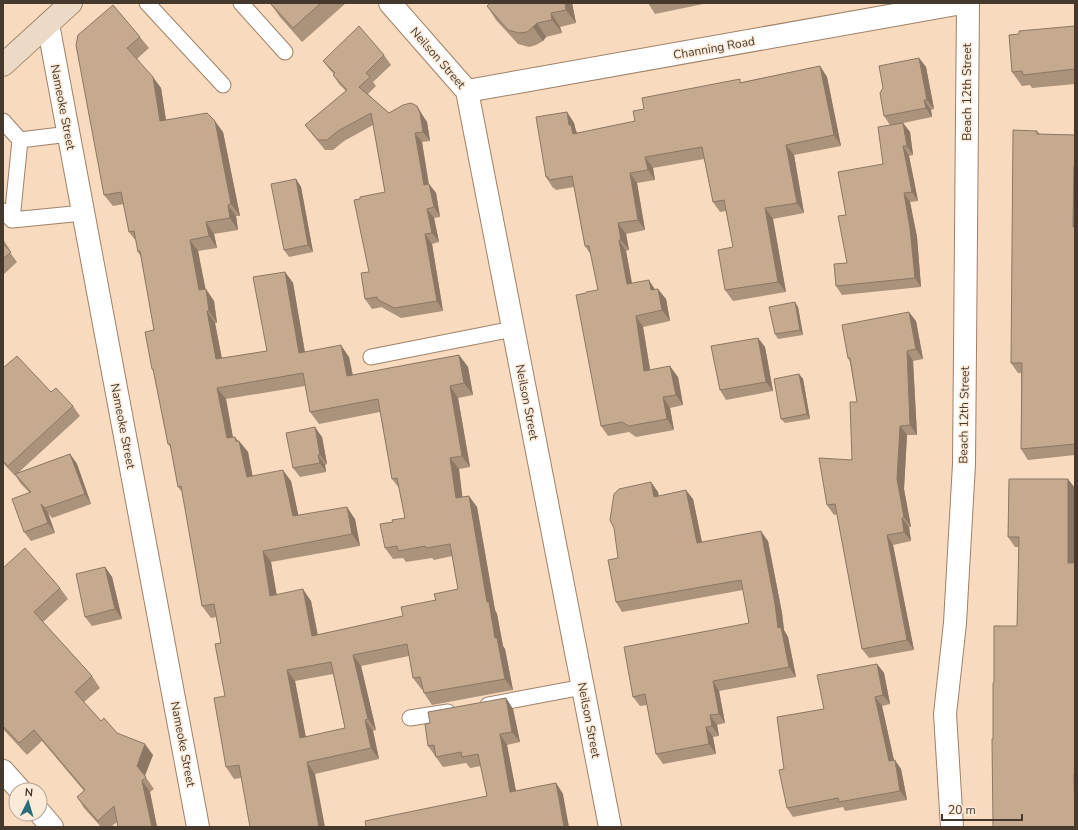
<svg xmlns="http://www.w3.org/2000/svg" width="1078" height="830" font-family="'Nunito Sans',sans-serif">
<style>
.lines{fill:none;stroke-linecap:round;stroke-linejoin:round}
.lane-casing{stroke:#9d8269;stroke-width:17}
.street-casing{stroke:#9d8269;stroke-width:24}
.secondary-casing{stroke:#9d8269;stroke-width:24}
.lane{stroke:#fff;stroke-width:15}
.street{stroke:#fff;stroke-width:22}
.secondary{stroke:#eddac6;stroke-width:22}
.wall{fill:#aa927b;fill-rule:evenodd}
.shaded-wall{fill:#8b7764}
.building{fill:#c6aa8f;stroke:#8b7764;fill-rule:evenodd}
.labels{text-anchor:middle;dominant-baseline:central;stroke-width:3;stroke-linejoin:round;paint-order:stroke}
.street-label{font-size:12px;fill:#45392e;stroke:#fcead9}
</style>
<rect width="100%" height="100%" fill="#f8dabe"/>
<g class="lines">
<!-- lane casing -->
<g class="lane-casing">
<path id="lane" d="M147 3 223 85
M241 3 285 52
M3 121 20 140 69 134
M3 211 12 220 83 213
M12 220 20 140
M371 357 513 329
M488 705 583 687
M410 718 448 712"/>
</g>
<!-- street casing -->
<g class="street-casing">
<path id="street" d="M390 3 467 91 610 827
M48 24 198 827
M467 91 962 3
M3 771 20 790
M40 813 52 827
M952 827 945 714 955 623 964 464 968 3"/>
</g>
<!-- secondary casing -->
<g class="secondary-casing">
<path id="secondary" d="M3 65 71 3"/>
</g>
<!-- lane -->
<use href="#lane" class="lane"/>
<!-- street -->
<use href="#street" class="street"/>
<!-- secondary -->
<use href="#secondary" class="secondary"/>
</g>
<!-- wall -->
<path class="wall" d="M270 3H346L302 42 280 17Z
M572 3 576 23 560 27 562 33 546 37 543 41 536 45 529 47 518 44 496 20 487 6Z
M648 3H708L655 14Z
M113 5 140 37 149 48 137 59 161 88 166 120 223 132 240 216H236L238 230 214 234 217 248 198 251 205 289 214 301 217 323H215L222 358 267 351 285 272 293 283 305 352 349 357 353 375 459 355 468 367 473 395 458 398 470 467 459 469 462 497 477 507 495 610 497 614 503 646 505 649 513 690 432 705 424 693 423 689 422 690 413 678 409 656 361 666 376 730 373 731 379 759 315 774 241 778 234 779 226 767 225 696 221 643 216 617 211 618 202 606 183 493 178 487 171 448 168 444 154 372 152 369 154 330 141 257 138 252 136 241 129 232 124 204 113 206 104 195ZM305 386 310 412 319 424 380 412 392 479 399 488 405 518 393 522 385 548 393 559 403 558 406 562 432 558 434 560 452 556 458 589 403 616 318 635 311 601 276 595 271 562 360 546 355 519 298 515 291 481 252 476 248 452 239 441H238L233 437 226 399ZM333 674 345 728 306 737 295 681Z
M1075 26V84L1032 88 1030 85 1022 86 1012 72Z
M384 55 391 65 373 82 376 86 368 94 389 113 417 106 423 116 427 122 430 141 422 142 429 184 436 193 440 217 434 218 439 242 432 244 443 311 401 318 383 308 382 307 372 309 365 299 369 272 385 192 373 125 344 141 333 150H325L312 134 305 125 346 91 339 84 333 75 334 74 330 70 323 61Z
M919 58 926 67 934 109 931 110 932 117 903 123 910 132 913 155 909 156 918 201 910 202 917 237 921 287 842 295 836 286 847 263 846 215 883 164 890 125 884 116Z
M820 66 827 77 841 146 794 155 804 213 773 219 786 292 733 301 725 290 733 247 726 211 720 212 713 202 704 159 653 168 655 180 637 183 645 230 626 234 629 250 626 251 632 283 655 289 666 299 670 321 643 327 650 370 678 377 683 405 670 408 674 430 636 437 629 432 608 436 601 426 586 293 598 290 591 255 585 246 574 187 556 190 554 188H553L546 177 567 112 574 123 576 131 577 133 635 121 644 109 742 82Z
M1037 131 1040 134 1075 135V455L1028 460 1021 449V373H1018L1011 363Z
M296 179 301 187 313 252 289 257 284 250Z
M3 239 10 250 9 251 17 262 3 275Z
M798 307 803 335 778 339 775 334Z
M916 321 923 359 913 361 917 435H907L904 489 911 527H909L911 541 893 545 914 650 869 658 862 649 837 514 834 515 827 505 852 460 857 402 850 362 848 358Z
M758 338 765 347 773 391 726 400 720 390Z
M3 368 51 392 73 406 80 416 18 473 70 454 77 464 91 504 52 518 48 513 55 533 31 541 24 532 30 493 21 484 15 475V476L3 463Z
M799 374 803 379 810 419 785 423 781 419Z
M322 437 327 464 325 465 326 472 300 477 293 468Z
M1009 479 1075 563V827L993 739 994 682 1017 626 1019 547H1015L1008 537Z
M658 492V496L693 499 702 542 768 541 782 613 784 630 788 637 796 677 719 691 725 723 717 725 719 736 713 737 716 754 663 764 656 754 647 705 640 706 633 697 749 623 743 590 622 612 616 602 618 558Z
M105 567 112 577 122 619 92 626 85 617Z
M3 568 60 588 68 599 43 622 92 676 100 688 84 702 101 721 117 733 153 755 145 776 154 789 150 792 157 827H118L117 822 111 827H101L84 808 77 797 84 791 42 741 27 755 3 729Z
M877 664 884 673 890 704 882 706 894 760 901 769 907 800 845 811 843 807 793 817 787 808 784 769Z
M506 698 513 709 520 742 507 745 516 791 556 783 563 794 487 796 481 766 470 768 466 763 443 767 428 746 430 723Z"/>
<!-- shaded-wall -->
<path class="shaded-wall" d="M565 3H572L576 23 566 10Z
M551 13 560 27 562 33 552 20Z
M537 23 546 37 543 41 533 27Z
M919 58 926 67 934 109 927 100Z
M820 66 827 77 841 146 834 135Z
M153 77 161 88 168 133 160 121Z
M924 100 931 110 932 117 926 108Z
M417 106 423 116 427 122 430 141 423 132Z
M567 112 574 123 576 131 579 135 573 134 569 125Z
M215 121 223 132 240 216 231 204Z
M903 123 910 132 913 155 907 146Z
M415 133 422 142 430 194 424 185Z
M786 145 794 155 804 213 797 203Z
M903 146 909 156 918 201 912 192Z
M645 157 653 168 655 180 648 170Z
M1074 166 1075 167V230L1073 227Z
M630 173 637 183 645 230 638 220Z
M296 179 301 187 313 252 308 245Z
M429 184 436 193 440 217 434 207Z
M904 193 910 202 917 237 921 287 915 278Z
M228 205 236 216 238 230 230 218Z
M765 208 773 219 786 292 778 282Z
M427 209 434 218 439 242 432 233Z
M206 222 214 234 217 248 209 236Z
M618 223 626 234 629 250 621 240Z
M425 234 432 244 443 311 437 301Z
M190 240 198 251 208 301 199 290Z
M619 240 626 251 634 295 627 284Z
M285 272 293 283 307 365 299 353Z
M649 280 656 291 651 290Z
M206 289 214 301 217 323 209 311Z
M658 289 666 299 670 321 662 310Z
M795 302 798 307 803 335 800 330Z
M207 311 215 323 224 371 216 359Z
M909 312 916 321 923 359 916 349Z
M636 316 643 327 652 381 644 371Z
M758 338 765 347 773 391 766 382Z
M341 345 349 357 355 388 347 376Z
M907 351 913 361 917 435 910 425Z
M459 355 468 367 473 395 464 383Z
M670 366 678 377 683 405 676 395Z
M799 374 803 379 810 419 807 414Z
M450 386 458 398 470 467 462 456Z
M217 388 226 399 235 450 227 438Z
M663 397 670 408 674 430 667 419Z
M900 426 907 435 904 489 911 527 904 517 897 479Z
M315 427 322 437 327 464 320 455Z
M235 437 240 444 239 441 248 452 255 488 247 477Z
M70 454 77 464 91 504 85 494Z
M318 455 325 465 326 472 320 463Z
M450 458 459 469 464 510 456 498Z
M283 470 291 481 301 527 293 516Z
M1068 479 1075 488V573L1068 563Z
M651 482 658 492 661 506 654 497Z
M686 490 693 499 704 553 697 543Z
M469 496 477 507 495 610 497 614 503 646 505 649 513 690 505 679 495 638 487 602Z
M41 504 48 513 55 533 48 523Z
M347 507 355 519 360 546 352 534Z
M902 518 909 527 911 541 904 532Z
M761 531 768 541 782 613 784 630 788 637 796 677 789 667 778 628Z
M887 535 893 545 914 650 907 640Z
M263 551 271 562 279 607 270 596Z
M105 567 112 577 122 619 115 609Z
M303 589 311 601 320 648 312 636Z
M353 655 361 666 376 730 368 719Z
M877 664 884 673 890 704 883 695Z
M287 670 295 681 308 749 300 738Z
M713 681 719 691 725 723 719 714Z
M875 697 882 706 896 770 889 761Z
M506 698 513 709 520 742 512 732Z
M710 715 717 725 719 736 712 726Z
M365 720 373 731 379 759 371 748Z
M706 727 713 737 716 754 709 744Z
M500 734 507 745 518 802 510 792Z
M145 744 153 755 144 777 137 766Z
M895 760 901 769 907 800 900 791Z
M307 762 315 774 325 827H319Z
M1074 774 1075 775V827Z
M142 781 150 792 157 827H152Z
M556 783 563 794 569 827H564Z"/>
<!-- building -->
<path class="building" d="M270 3H321L293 28Z
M490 3H565L566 10 551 13 552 20 537 23 533 27 527 32 519 33 508 30 487 6Z
M113 5 140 37 127 48 153 77 160 121 207 113 215 121 231 204 228 205 230 218 206 222 209 236 190 240 199 290 206 289 209 311H207L216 359 267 351 253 277 285 272 299 353 341 345 347 376 459 355 464 383 450 386 462 456 450 458 456 498 469 496 487 602H489L495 638H497L505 679 424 693 420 677 413 678 407 644 353 655 368 719 365 720 371 748 307 762 319 827H250L239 765 226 767 214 698 225 696 215 644 221 643 214 604 202 606 181 486 178 487 170 444H168L153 369H152L145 332 154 330 140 251 138 252 134 231 129 232 121 192 104 195 76 45 78 35ZM303 373 310 412 378 399 392 479 397 478 405 518 392 520 393 522 380 524 385 548 397 546 398 551 425 546 426 548 450 544 458 589 434 594 436 600 401 607 403 616 312 636 303 589 270 596 263 551 352 534 347 507 293 516 283 470 247 477 239 441H236L235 437 227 438 217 388ZM331 662 345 728 300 738 287 670Z
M359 26 384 55 366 73 370 77 359 87 389 113 403 105 411 103 417 106 420 113 423 132 415 133 424 185 429 184 434 207 427 209 432 233 425 234 437 301 394 308 377 299V297L365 299 361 273 369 272 354 200 360 199V197L385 192 371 113 338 131 327 140H318L305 125 347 90 333 75 335 73 323 61Z
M1075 26V69L1023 75 1022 71 1012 72 1009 35 1019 34V31Z
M919 58 927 100H924L926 108 884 116 880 93 883 88 879 66Z
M820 66 834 135 786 145 797 203 765 208 778 282 725 290 718 250 733 247 724 200 713 202 702 147 645 157 648 170 630 173 638 220 618 223 621 240H619L627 284 649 280 651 290 658 289 662 310 636 316 644 371 670 366 676 395 663 397 667 419 629 426 622 422 601 426 576 295 586 293V292L598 290 589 246H585L572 176 549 180 548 177H546L536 117 567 112 569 125H571L573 134 635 121 633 111 644 109 642 98 740 79V83Z
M903 123 907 146H903L912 192 904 193 910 228 915 278 836 286 834 264 847 263 838 216 846 215 838 172 883 164 878 127Z
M1013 130 1037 131V134L1075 135V166H1074L1073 227H1075V444L1021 449 1022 363H1011Z
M296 179 308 245 284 250 271 184Z
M3 244 11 252 3 259Z
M795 302 800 330 775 334 769 307Z
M909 312 916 349 907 351 910 425 900 426 897 479 904 517 902 518 904 532 887 535 907 640 862 649 835 504 827 505 819 458 852 460 850 402H857L850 358H848L842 325Z
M758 338 766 382 720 390 711 346Z
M17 356 51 392 56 388 73 406 8 466 3 461V368Z
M799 374 807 414 781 419 774 379Z
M315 427 320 455H318L320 463 293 468 286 433Z
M70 454 85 494 45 508 41 504 48 523 24 532 12 499 31 492 15 474Z
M1009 479H1068V563H1075V774H1074L1075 827H993L992 739H993V683L994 682V626H1017L1019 537H1008Z
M651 482 654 497 686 490 697 543 761 531 775 604 778 628 781 627 789 667 713 681 719 714 710 715 712 726 706 727 709 744 656 754 645 694 633 697 624 647 749 623 741 580 616 602 608 560 618 558 614 528 610 520 614 494 619 489Z
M25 548 60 588 34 612 92 676 75 692 101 721 104 718 117 733 145 744 137 766 146 777 142 781 152 827H118L114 806 98 821 77 797 85 790 34 730 19 743 3 726V568Z
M105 567 115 609 85 617 76 574Z
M877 664 883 695 875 697 889 761 895 760 900 791 839 802 838 798 787 808 779 770 784 769 777 717 824 709 817 675Z
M506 698 512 732 500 734 510 792 556 783 564 827H366L365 821 487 796 478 754 462 757 461 752 436 757 434 745 428 746 425 724 430 723 428 712Z"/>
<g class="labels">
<!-- street labels -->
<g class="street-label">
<text transform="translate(714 48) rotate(-10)">Channing Road</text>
<text transform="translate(438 58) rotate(49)">Neilson Street</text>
<text transform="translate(967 92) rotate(-90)">Beach 12th Street</text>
<text transform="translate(63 107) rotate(79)">Nameoke Street</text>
<text transform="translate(527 402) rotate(79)">Neilson Street</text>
<text transform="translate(964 415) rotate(-89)">Beach 12th Street</text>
<text transform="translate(123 426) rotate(79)">Nameoke Street</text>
<text transform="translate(589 720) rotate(79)">Neilson Street</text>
<text transform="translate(183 744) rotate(79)">Nameoke Street</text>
</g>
</g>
<!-- border -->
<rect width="1078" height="830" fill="none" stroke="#45392e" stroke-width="8"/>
<!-- north arrow -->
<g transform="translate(28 802) rotate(5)"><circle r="19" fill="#fcead9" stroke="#b3a395"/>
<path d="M0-3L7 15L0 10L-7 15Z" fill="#296d7d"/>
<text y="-6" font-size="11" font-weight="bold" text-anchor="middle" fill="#45392e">N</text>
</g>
<!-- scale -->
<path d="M942 814v6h80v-6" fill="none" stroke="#45392e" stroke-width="2"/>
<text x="948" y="814" font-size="12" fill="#45392e" stroke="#fcead9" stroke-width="3" paint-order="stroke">20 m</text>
</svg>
